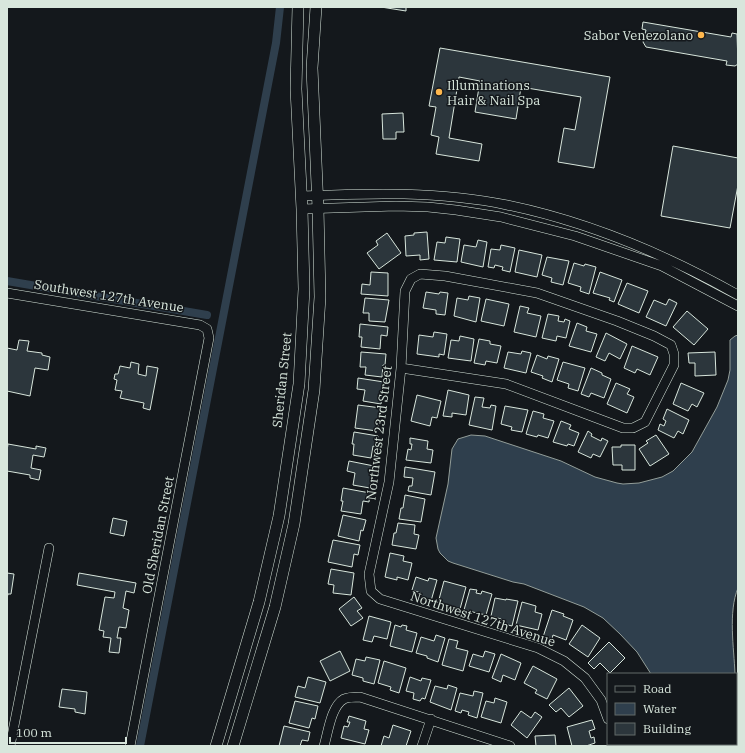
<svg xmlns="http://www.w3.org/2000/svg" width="745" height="753" font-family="'IBM Plex Serif',serif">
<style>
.water{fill:#2f3f4d;stroke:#939e99}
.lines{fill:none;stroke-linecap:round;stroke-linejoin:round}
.canal{stroke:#2f3f4d;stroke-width:8}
.building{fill:#2c363c;stroke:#d8e6dc}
.minor-casing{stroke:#d8e6dc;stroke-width:10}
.major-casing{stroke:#d8e6dc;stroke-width:12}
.minor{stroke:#14181c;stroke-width:9}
.major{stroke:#14181c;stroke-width:11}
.poi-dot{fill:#ffb74d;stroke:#14181c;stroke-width:1.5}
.labels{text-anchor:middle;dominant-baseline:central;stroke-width:3;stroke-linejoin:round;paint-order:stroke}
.poi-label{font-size:13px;fill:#d8e6dc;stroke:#14181c;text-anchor:end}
.street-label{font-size:13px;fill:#d8e6dc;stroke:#14181c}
</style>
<rect width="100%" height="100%" fill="#14181c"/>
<!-- water -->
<path class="water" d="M738 335V588C728 612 734 648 735 674H651L637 652 620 634 603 618 584 607 524 584 513 582 453 563 448 561 440 553 438 549 436 538 448 484 452 449 458 439 471 435 485 436 561 461 595 477 617 483 623 484 639 483 662 477 673 471 692 452 717 407 728 380 730 370V340L735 336Z"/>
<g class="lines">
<!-- canal -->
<path class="canal" d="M7 281 207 315
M140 746 276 43 280 7"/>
</g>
<!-- building -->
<path class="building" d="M381 7H406V11Z
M643 22 731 37 732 33 737 34 738 64 735 66 726 65 727 61 646 47 643 42 646 30 642 29Z
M440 48 610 77 594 168 558 162 564 128 575 130 581 97 521 87 516 119 475 112 480 81 459 77 449 138 482 144 479 161 436 154 439 137 431 135 436 107 429 106Z
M403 113 404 132H396V139H383L382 114Z
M673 146 738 158V185L730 228 661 216Z
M427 232 429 259 420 260V255L406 256 405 236 414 235V233Z
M387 233 401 253 379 269 367 253 378 245 376 241Z
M446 237 460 239 457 262 434 260 437 242 445 243Z
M478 240 487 242 483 267 461 262 464 245 476 247Z
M501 245 515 248 510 272 502 270 503 267 495 265 494 268 488 267 491 249 500 250Z
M519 250 542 255 537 277 515 272Z
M547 257 569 261 563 285 551 282 552 278 542 275Z
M574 263 584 266 585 264 596 267 589 294 580 291 581 287 568 283Z
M371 272 388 273V296L361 294 362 284 370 285Z
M600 272 622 280 614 302 609 300 610 298 593 293Z
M627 283 648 291 639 313 618 304Z
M426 292 439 294 440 292 448 293 445 315 436 314V310L423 308Z
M469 296 480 298 476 322 454 316 457 298 468 300Z
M365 298 389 300 385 322 369 321V313H363Z
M486 299 509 304 504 326 481 321Z
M669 299 677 303 666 326 646 317 654 300 666 305Z
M520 306 529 308 527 313 541 316 536 337 514 332Z
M687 311 708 329 694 345 673 327Z
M548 314 559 316 558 321 564 322 565 319 570 321 566 338 557 336 556 341 542 338Z
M577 323 587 327 586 331 597 334 591 352 569 346Z
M360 324 388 327 387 336 381 335 380 349 361 347 362 337H359Z
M434 332 447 334 444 355 439 354V357L417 354 419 335 433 337Z
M606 333 627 344 620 359 609 353 605 361 596 357Z
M460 336 474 339 471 361 448 358 451 340 459 341Z
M479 339 490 341V344L501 346 497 363 486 361 485 365 474 363Z
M19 340 29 341 27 351 42 353V355L50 357 48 370 35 368 30 396 7 391V348L17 350Z
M632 346 658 357 650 375 637 369 635 373 624 368Z
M522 351 531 353 526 373 504 368 508 352 521 354Z
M361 352 386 354 385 365H383L382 377 365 375 366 367H360Z
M715 352 716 375 695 376V363H689L688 353Z
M537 355 547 359 548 356 559 359 552 382 542 378 543 376 531 372Z
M131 362 139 364 138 374 146 376 147 366 158 368 150 410 143 408 144 403 120 398 122 391 115 390 117 380 114 379 115 374H118L120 366 130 368Z
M563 362 585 368 578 391 568 388 569 384 557 380Z
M591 368 602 373V375L611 379 604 398 591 393 589 397 581 394Z
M358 378 384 382 381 404 363 401 365 390 357 389Z
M616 383 630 389 627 394 634 397 627 413 607 404Z
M681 383 704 393 697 407 692 404 688 411 673 404Z
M448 390 469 395 466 415 452 413V417L443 416Z
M417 395 441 401 437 418 432 417 430 426 411 421Z
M475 397 484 398 482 407 490 408 491 405 496 406 492 430 469 425Z
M358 405 381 408 377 431 355 428Z
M505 406 528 410 522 432 511 430 512 427 501 424Z
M667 409 689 420 683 434 678 431 674 438 658 430 660 424 664 426 666 421 663 419Z
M533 411 544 414 543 418 554 421 548 438 538 435 537 437 526 434Z
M561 421 571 425 569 429 579 433 574 446 568 444 567 446 553 442Z
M588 431 592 434 591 436 601 441 602 438 608 441 600 457 593 454 591 458 578 452Z
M354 432 378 436 376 447 373 446 371 458 353 455 354 444H352Z
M656 435 669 454 650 466 639 449 648 443 646 441Z
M410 438 428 441 427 449 433 450 431 463 406 460 408 449 411 450 412 444H410Z
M8 444 36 449V446L46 448 44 457 33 455 31 468 41 470 39 480 30 478V475L7 471V451Z
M621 445H635V470H622V465H613L612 447H621Z
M349 461 374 466 370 488 353 485 355 473 347 471Z
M405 467 435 472 431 495 408 491 409 486H412L413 478 404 477Z
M343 488 370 493 369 502 363 501 361 514 341 511 343 501H341Z
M405 495 425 499 421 522 399 519 401 508H403Z
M343 515 366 520 363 531 361 530 359 541 338 536Z
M113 518 127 521 124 536 110 533Z
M398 523 415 525 414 534 419 535 416 549 392 545 394 533H396Z
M333 540 360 545 358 555 354 554 352 567 328 562Z
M390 553 404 556 403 561 412 563 408 580 397 577V580L385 577Z
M331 569 354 573 351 595 333 593 334 585 328 584Z
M7 573 14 574 11 594H8L7 598Z
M79 573 136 583 134 593 126 591 123 608 129 610 126 628 119 627 117 638H121L119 653 109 652 111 638 103 637 104 631 99 630 105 597 114 598 115 592 77 585Z
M416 577 428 581 429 578 437 580 431 601 419 598 421 593 412 590Z
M444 581 466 587 460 609 438 603Z
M470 589 477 590 476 593 481 594 482 591 492 594 486 615 464 610Z
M354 597 362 608 357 611 363 618 351 626 339 609Z
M495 598 506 600V599L518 601 512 626 500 623 501 619 491 616Z
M522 602 536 606 535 612 542 614 538 630 516 625Z
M552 610 564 614 563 616 573 620 566 640 553 635 552 639 543 637Z
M369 616 391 622 387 639 374 636 372 642 363 640Z
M395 625 401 627 402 625 407 626 406 630 417 633 412 652 390 646Z
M582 625 600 638 588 657 569 644Z
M436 635 445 638 438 662 427 658V656L416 653 421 637 434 641Z
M449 639 458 641 456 648 468 651 463 671 442 665Z
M609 642 625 658 610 673 600 663 594 669 588 663Z
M340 651 350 671 330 681 320 661Z
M485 651 495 654 489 672 469 666 473 654 483 657Z
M501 654 521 663 515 680 503 675 501 682 492 678Z
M366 657 380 660 374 684 363 681V678L352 675 356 659 365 661Z
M384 661 406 668 399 693 390 690 391 687 378 683Z
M533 666 557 679 547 699 535 693 537 690 524 683Z
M308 677 326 682 320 703 295 697 298 686 305 688Z
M410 677 421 681 422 678 431 680 425 699 422 698 420 701 413 699 414 693 406 691Z
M448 685 457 688 451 710 430 702 435 686 447 689Z
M569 688 583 706 569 717 561 708 556 712 549 705Z
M62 689 87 692 85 714 75 712V709L59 707Z
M474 691 483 693 477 718 468 715 469 712 462 710 461 713 455 711 460 693 473 696Z
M495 698 507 702 501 723 481 717 486 701 494 703Z
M295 701 318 706 315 719 312 718 309 728 289 723Z
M521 711 531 718 535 712 542 717 527 738 511 725Z
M349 716 366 721 364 729 369 730 365 744 341 738 344 726 348 727 350 722H347Z
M592 720 595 729 589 731 591 738 594 737 595 743 586 746H572L567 727Z
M393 725 411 731 406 746H381L384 736 389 738Z
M284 726 310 732 308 741 302 740 300 746H279Z
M555 735 556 746H536L535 736Z
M631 744H658L659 746H631Z"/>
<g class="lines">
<!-- minor casing -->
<g class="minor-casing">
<path id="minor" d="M301 196C369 193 440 191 507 205 589 222 665 254 738 295
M302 209 396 206 428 207 456 210 501 217 575 236 662 266 738 306
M7 293 200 325 207 329 209 338 130 746
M401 368 506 384 623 428H633L645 422 674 365V354L671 345 654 336 617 321 537 293 445 276 420 274 411 279 405 291 401 368 389 482 369 574 371 591 380 599 538 648 564 661 585 678 601 700 608 719
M10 746 49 548
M324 746C328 733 331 706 344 699 348 697 355 697 360 697L510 746
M422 746 431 719
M617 746V744"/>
</g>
<!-- major casing -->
<g class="major-casing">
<path id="major" d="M216 746 259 602 279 516 299 384 304 289 302 209 296 89 298 7
M233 746 275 607 294 524 314 390 320 297 318 208 312 68 316 7"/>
</g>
<!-- minor -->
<use href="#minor" class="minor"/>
<!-- major -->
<use href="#major" class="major"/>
</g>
<!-- markers -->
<g class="poi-dot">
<circle cx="701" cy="35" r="4"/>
<circle cx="439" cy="92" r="4"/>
</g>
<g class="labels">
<!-- poi labels -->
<g class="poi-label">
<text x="693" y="35">Sabor Venezolano</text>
<text x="447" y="85" text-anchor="start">Illuminations<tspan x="447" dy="15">Hair &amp; Nail Spa</tspan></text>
</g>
<!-- street labels -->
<g class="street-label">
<text transform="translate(109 296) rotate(9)">Southwest 127th Avenue</text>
<text transform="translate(282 380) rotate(-84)">Sheridan Street</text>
<text transform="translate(379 433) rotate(-83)">Northwest 23rd Street</text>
<text transform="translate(158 535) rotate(-79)">Old Sheridan Street</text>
<text transform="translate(483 619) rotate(18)">Northwest 127th Avenue</text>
</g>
</g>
<!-- border -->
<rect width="745" height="753" fill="none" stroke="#d8e6dc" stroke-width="16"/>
<!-- legend -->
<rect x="607" y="673" width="130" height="72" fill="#14181c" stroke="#626a69"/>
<rect x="615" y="686" width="20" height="6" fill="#14181c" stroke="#626a69"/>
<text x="643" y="693" font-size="12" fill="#d8e6dc">Road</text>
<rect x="615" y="703" width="20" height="12" fill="#2f3f4d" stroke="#626a69"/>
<text x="643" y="713" font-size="12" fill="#d8e6dc">Water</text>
<rect x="615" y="723" width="20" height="12" fill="#2c363c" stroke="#626a69"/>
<text x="643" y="733" font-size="12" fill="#d8e6dc">Building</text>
<!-- scale -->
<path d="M10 737v6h116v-6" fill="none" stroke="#d8e6dc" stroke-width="2"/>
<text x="16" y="737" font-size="12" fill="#d8e6dc" stroke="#14181c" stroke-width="3" paint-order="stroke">100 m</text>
</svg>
